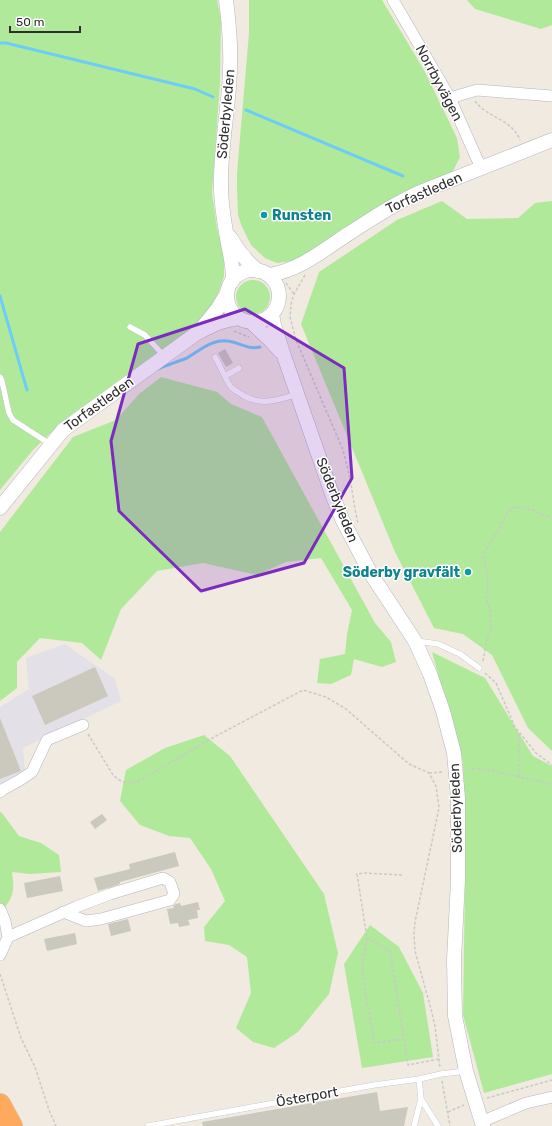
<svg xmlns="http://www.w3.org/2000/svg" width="552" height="1126" font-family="Rubik,sans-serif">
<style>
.industrial{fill:#e3e0e8}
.green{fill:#b1e99a}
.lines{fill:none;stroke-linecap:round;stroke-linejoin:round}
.stream{stroke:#6ecdf7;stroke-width:3}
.building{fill:#cbc8be}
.service-casing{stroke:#b4b5c2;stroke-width:6}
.minor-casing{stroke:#b4b5c2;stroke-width:12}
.tertiary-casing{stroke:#b4b5c2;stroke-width:15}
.motorway-casing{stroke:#c9c9c9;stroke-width:22}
.path{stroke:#c9c9c9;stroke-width:1.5;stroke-dasharray:3 2;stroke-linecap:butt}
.service{stroke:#fff;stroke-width:5.5}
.minor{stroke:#fff;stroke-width:11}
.tertiary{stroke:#fff;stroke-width:14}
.motorway{stroke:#ffa95c;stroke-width:21}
.marked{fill:#7b2cbf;fill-opacity:0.2;stroke:#7b2cbf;stroke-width:3;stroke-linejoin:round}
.culture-dot{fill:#0f9aa8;stroke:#fff;stroke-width:1.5}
.labels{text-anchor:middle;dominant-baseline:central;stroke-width:3;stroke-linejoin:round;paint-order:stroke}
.street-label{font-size:14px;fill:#2e2e2e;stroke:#fff}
.culture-label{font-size:14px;font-weight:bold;fill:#0d838f;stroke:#fff;text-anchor:start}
</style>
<rect width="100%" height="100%" fill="#f0eae0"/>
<!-- industrial -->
<path class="industrial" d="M65 644 115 679 121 701 23 748 25 776 0 785V707L29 689 26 658Z"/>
<!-- green -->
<path class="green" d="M0 0H217L221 20 220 83 212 193 217 228 224 255V276L216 300 193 329 151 357 62 422 33 450 0 490Z
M249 0H382L424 70 457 138 460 157 452 173 377 209 294 261 277 263 265 258 251 245 242 227 238 215 237 189V173L249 33Z
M467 0H552V25L541 29 475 9Z
M442 201 467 219 518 218 535 203 552 201V751L528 728 492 655 463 634 434 628 395 552 301 324 319 272 397 220Z
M236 297a17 17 0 1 1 34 0a17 17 0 1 1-34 0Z
M161 377 217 392 231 404 262 417 375 623 391 642 396 662 382 667 354 659 351 675 331 684 317 683 320 659 345 654 347 634 352 610 321 558 286 562 257 575 203 563 157 571 121 609 101 660 82 643 40 638 17 662V688L0 701V532L73 437 116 420 139 394Z
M432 652 485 678 533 756 552 766V1074L484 1093 463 1015 465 878 463 763Z
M204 735 230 756 324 894 338 953 329 994 298 1032 274 1048 253 1042 236 1028 251 993 247 957 229 945 205 941 204 927 225 901 211 869 190 838 169 836 140 825 120 801 126 770 165 748Z
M0 812 2 813 19 836 41 843 59 855 61 872 30 874 12 872C15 894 13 897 0 914Z
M370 925 399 947 423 993 433 1057 362 1068 344 964Z"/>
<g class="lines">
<!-- stream -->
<path class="stream" d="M0 43H6L195 89 213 97
M246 110 403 176
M0 296 27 390
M158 369C167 365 177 362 187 358 199 351 212 339 227 341 239 342 247 350 260 347"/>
</g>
<!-- building -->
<path class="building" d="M225 349 233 363 226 367 218 353Z
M95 667 108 696 45 725 32 696Z
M0 718 21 771 0 779Z
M102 814 107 820 95 829 90 822Z
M175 852 179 866 120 882V884L98 891 94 878 130 869 129 864Z
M60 876 63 891 27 898 24 883Z
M198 902 200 910H197L198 918 188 920 190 925 179 927 178 923 170 924 167 909 174 908 173 906 176 904 180 903 181 906Z
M128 919 131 931 111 936 108 924Z
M75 933 77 944 47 951 44 939Z
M377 1092 380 1111 408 1107 404 1126H203L202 1122Z"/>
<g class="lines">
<!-- service casing -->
<g class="service-casing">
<path id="service" d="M130 327 145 335 164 356
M215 357C220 365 226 381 231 387 235 391 240 393 244 396 262 406 279 400 298 394
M225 376 239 368
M0 377 2 381 9 413 13 420 50 444
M417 641 438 644 460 654 479 668
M421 1099 438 1126
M148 1126 374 1085 419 1079 441 1074 466 1071
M414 1126 421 1099 419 1079"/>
</g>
<!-- minor casing -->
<g class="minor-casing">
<path id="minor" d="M393 0 450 98 481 168
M450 98 477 90 552 96
M0 792 2 790 20 780 32 772 47 740 83 725
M0 909 5 921 8 937 0 955
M8 937 76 907 110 894 163 878 170 882 174 894 170 900 101 919 86 921 63 912
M481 1122 526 1103 552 1097"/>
</g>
<!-- tertiary casing -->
<g class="tertiary-casing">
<path id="tertiary" d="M226 0C229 23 231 46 230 69 229 109 220 148 221 187 221 207 225 225 228 244 231 257 233 268 233 280
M230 237C238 251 246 261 258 271
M227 296a26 26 0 1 1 52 0a26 26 0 1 1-52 0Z
M269 275C296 271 317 255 339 240 365 223 390 206 418 193L552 140
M272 314 274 325 284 356 332 494 343 521 371 574 415 641 430 674 443 711 454 753 458 798V880L454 960 455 1016 466 1071 483 1126
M251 322 271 341 280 351
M202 328 218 308 227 293
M0 508 63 430 197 333C213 325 222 320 239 318"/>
</g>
<!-- motorway casing -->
<g class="motorway-casing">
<path id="motorway" d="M0 1104 12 1126"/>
</g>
<!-- path -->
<path class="path" d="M475 101C487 118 512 119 520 140
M305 275 294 294 291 304 290 317 296 340 343 450 350 478 355 509 358 524
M286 283 294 294
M234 331 249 337
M483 661 487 638 491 629 490 618 491 614 486 597 488 586 487 573 483 558 484 553 496 533 499 530 505 516 512 508 518 507 535 511 552 518
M485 673 496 683 515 727 536 753 552 765
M88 734 113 775C123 784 127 784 139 781L216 736 303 690 326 697 346 709 409 764 429 773 436 786 439 808 415 922 414 934 415 951 431 1009 435 1026 440 1068
M467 768 490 770 519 777 552 784
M429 773 443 772
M519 777V733
M402 875 365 873 357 874 367 938 390 951 408 1065 439 1059
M367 938 362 971 374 1043 403 1039
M0 974 21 1038 35 1067 49 1110 56 1126
M442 1081 450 1126
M487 1098 552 1080
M448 1112 464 1105"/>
<!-- service -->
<use href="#service" class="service"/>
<!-- minor -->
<use href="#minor" class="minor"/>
<!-- tertiary -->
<use href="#tertiary" class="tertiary"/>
<!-- motorway -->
<use href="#motorway" class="motorway"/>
</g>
<!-- marked area -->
<path class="marked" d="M245 309 344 368 352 478 304 563 201 591 119 511 111 441 138 344Z"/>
<!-- markers -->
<g class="culture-dot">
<circle cx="264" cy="215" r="4"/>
<circle cx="468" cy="572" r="4"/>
</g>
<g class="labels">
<!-- street labels -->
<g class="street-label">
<text transform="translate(439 83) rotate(62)">Norrbyvägen</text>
<text transform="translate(226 114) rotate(-85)">Söderbyleden</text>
<text transform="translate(424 193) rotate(-24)">Torfastleden</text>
<text transform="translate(99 404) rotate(-36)">Torfastleden</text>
<text transform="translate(337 500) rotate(68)">Söderbyleden</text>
<text transform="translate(456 808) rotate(-92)">Söderbyleden</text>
<text transform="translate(307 1097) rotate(-10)">Österport</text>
</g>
<!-- culture labels -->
<g class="culture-label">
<text x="272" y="215">Runsten</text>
<text x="460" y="572" text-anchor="end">Söderby gravfält</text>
</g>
</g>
<!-- scale -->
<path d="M10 26v6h70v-6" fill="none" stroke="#2e2e2e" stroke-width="2"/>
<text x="16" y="26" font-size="12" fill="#2e2e2e" stroke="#ffffff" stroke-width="3" paint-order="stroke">50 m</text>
</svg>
